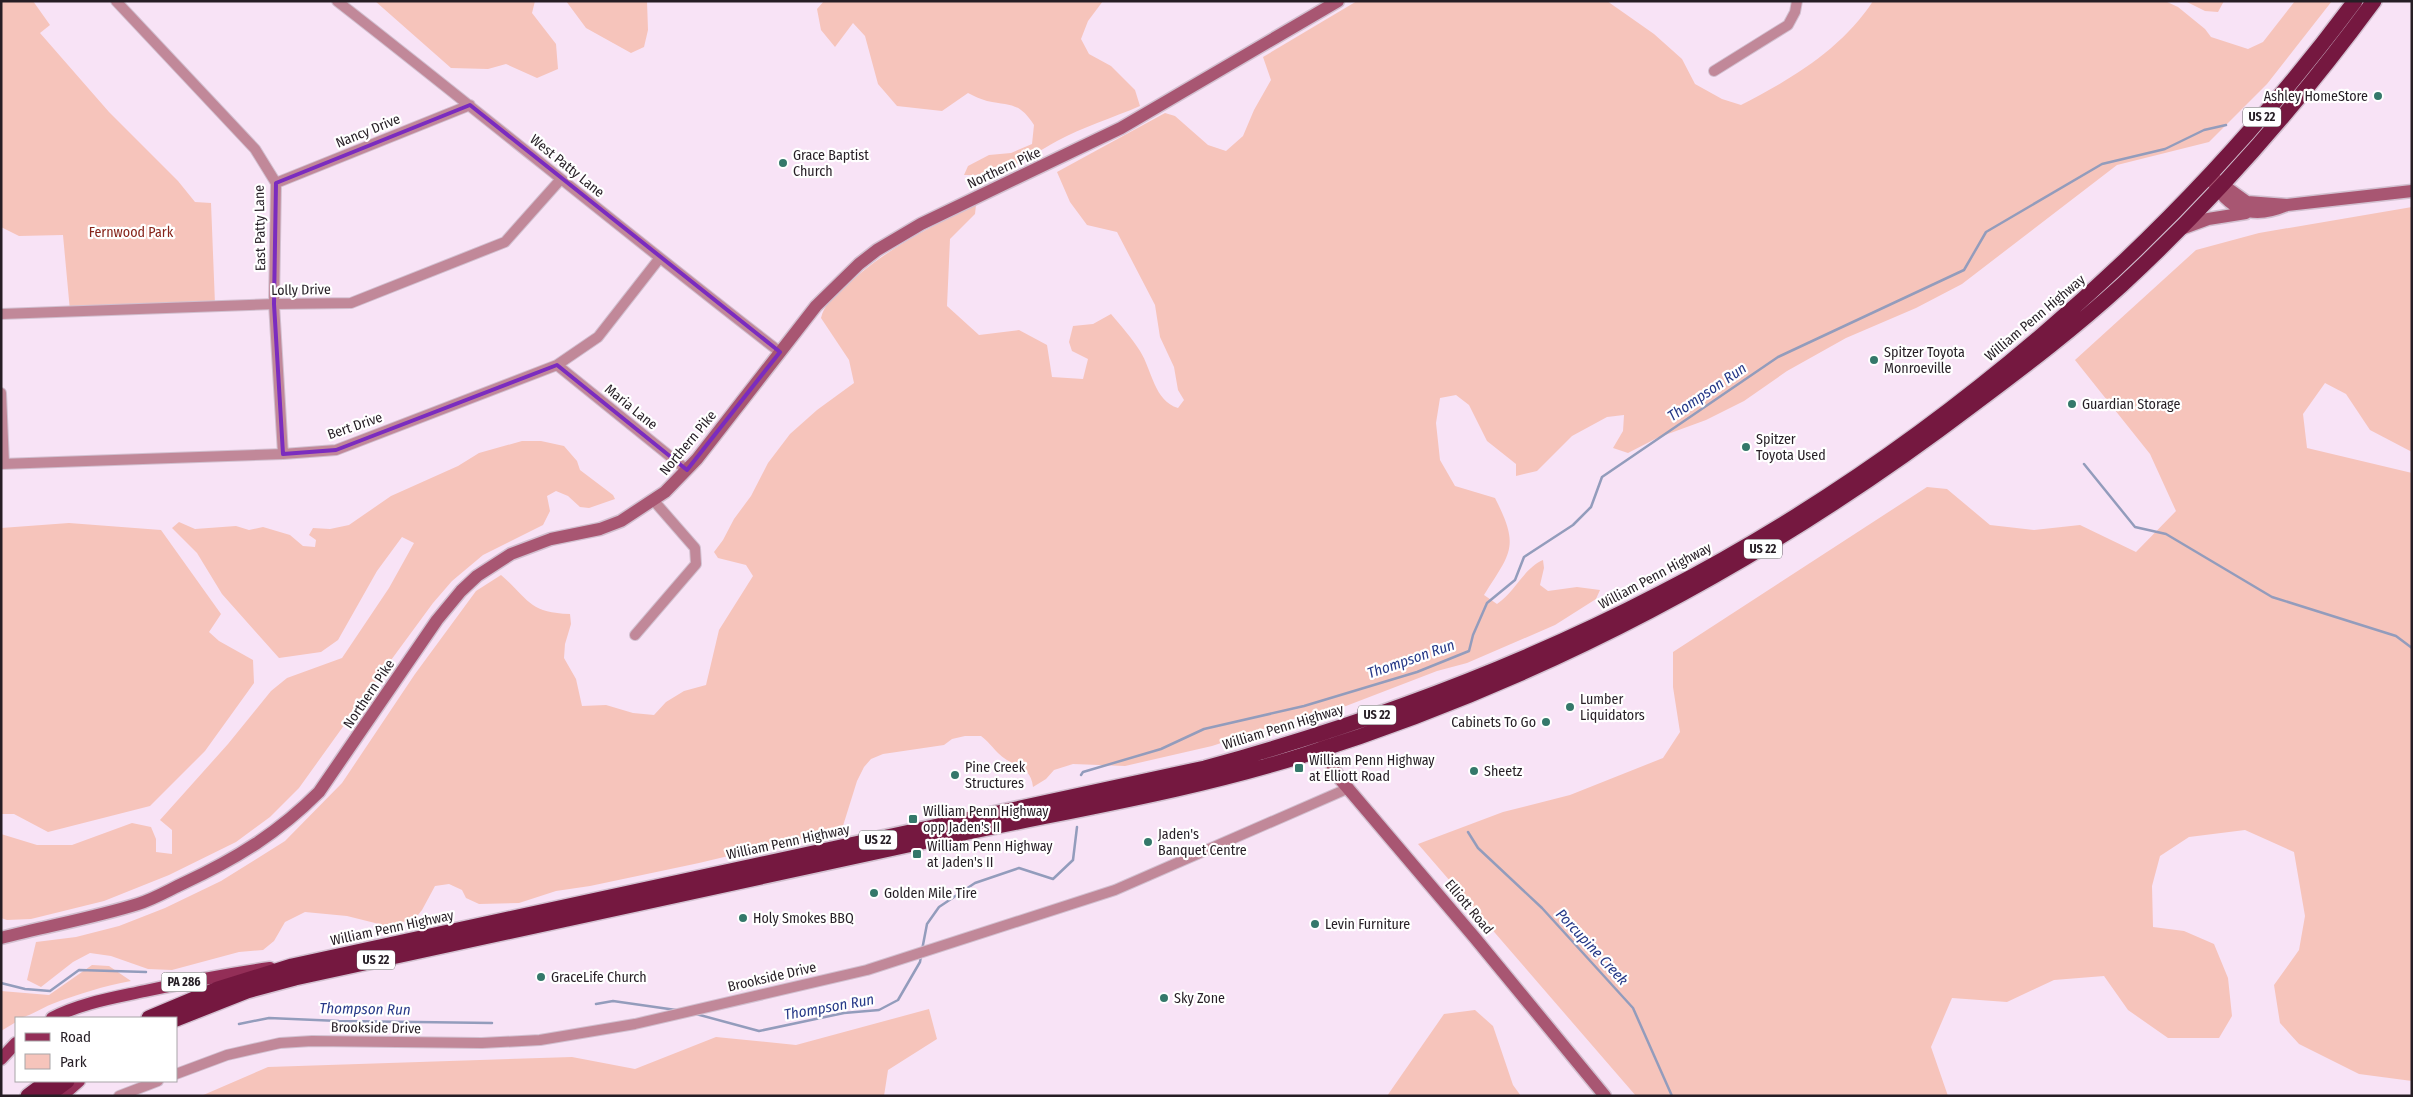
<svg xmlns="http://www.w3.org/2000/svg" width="2413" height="1097" font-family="'Fira Sans Condensed',sans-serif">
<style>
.green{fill:#f6c4bb}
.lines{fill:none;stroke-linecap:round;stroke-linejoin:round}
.stream{stroke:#939cbc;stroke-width:2.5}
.street-casing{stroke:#d2c0d0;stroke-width:12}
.secondary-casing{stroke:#d2c0d0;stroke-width:15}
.primary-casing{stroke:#d2c0d0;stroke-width:15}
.highway-casing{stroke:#d2c0d0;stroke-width:18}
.street{stroke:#c18899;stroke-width:10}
.secondary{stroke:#a85672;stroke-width:12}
.primary{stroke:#932e57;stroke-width:12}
.highway{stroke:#751840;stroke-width:15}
.marked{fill:none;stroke:#7b2cbf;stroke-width:4;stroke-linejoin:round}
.poi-dot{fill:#34786a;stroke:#fff;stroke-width:2}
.labels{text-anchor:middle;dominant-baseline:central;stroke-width:4.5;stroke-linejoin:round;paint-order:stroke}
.shield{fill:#fff;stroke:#676266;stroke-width:1}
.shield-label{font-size:12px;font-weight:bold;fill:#261e25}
.poi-label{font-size:14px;fill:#261e25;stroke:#fff;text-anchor:start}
.street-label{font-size:14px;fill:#261e25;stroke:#fff}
.park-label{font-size:14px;fill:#87251b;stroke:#fff}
.water-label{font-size:15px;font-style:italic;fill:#263988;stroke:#fff}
</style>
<rect width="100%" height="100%" fill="#f8e3f6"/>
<!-- green -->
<path class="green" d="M1 1H33L50 25 40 33 109 112 178 181 195 202 211 203 215 304 70 311 63 235 19 236 1 227Z
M375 1H535L532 13 556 44 558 69 537 78 506 64 488 69 451 68Z
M566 1H647L648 30 644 47 631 53 586 28Z
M824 1H1103L1088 21 1081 39 1089 54 1111 66 1135 90 1140 106C1112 118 1083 127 1057 141 1023 160 1005 176 964 175L968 166 989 155 1011 153 1032 144 1034 125C1019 102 1011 106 987 101 980 99 974 96 968 93L942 111 897 106 878 84 865 36 853 23 835 47 821 30 817 9Z
M1357 1H1607L1654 34 1682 59 1695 84 1722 99 1741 105C1790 80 1842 49 1873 1H2165L2178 7 2205 29 2211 37 2248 49 2263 42 2295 1H2332L2267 84 2209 142 2117 165 1962 284 1916 308 1846 338 1787 371 1744 401 1706 420 1657 438 1628 453 1613 448 1623 431 1624 415 1607 417 1572 436 1537 471 1516 476V464L1487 441 1469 405 1456 395 1440 398 1436 423 1440 460 1455 486 1495 498C1520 547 1511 552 1484 595L1497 604C1515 592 1524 568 1543 560L1544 568 1540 585 1548 591 1577 587 1600 590 1596 599 1555 625 1467 663 1437 671 1346 706 1306 715 1212 746 1125 766 1073 764 1054 770 1046 779 1033 787C1031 764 1011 767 998 753 992 747 988 741 981 736H965L952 739 944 745 883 754 871 759 864 767 857 781 842 829 699 863 590 886 556 891 519 903 479 904 466 898 462 890 449 884 435 886 422 910 414 920 383 925 347 916 305 912 285 922 274 941 263 950 239 952 172 970 148 969 111 956 90 953 73 962 41 987 27 980 36 942 76 937 119 926 165 908 221 881 285 841 342 783 415 674 476 591 501 575C529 599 528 613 570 614L571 624 565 644 564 658 576 679 582 706 606 705 633 713 654 715 666 702 684 691 706 685 719 630 753 576 746 565 718 558 714 552 723 540 734 519 751 496 768 463 790 434 817 410 854 383 849 360 821 318C824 305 832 300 841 291 880 252 927 228 976 205L975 214 950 239 947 306 979 335 1019 330 1047 345 1052 377 1083 379 1088 359 1072 351 1069 342 1073 326 1093 324 1111 314C1121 326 1132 338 1140 351 1152 370 1154 401 1178 408L1184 400 1178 390 1174 367 1160 337 1155 305 1117 232 1087 225 1070 202 1057 172 1165 113 1175 116 1208 145 1226 151 1243 136 1254 110 1271 80 1263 57Z
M2185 1H2224L2218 12 2205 11Z
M2412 207V452L2370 430 2346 394 2325 383 2303 414 2307 448 2412 473V1081L2359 1074 2299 1044 2280 1023 2274 985 2299 950 2305 916 2294 852 2245 830 2189 837 2160 856 2152 886 2153 927 2184 931 2214 944 2228 978 2232 1016 2219 1038H2168L2128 1010 2104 976 2054 980 2007 1002 1952 998 1931 1047 1948 1096H1636L1418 844 1503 812 1570 795 1663 758 1680 732 1673 687V652L1927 487 1947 489 1990 525 2034 530 2080 525 2136 552 2176 511 2150 454 2075 360 2196 250 2259 233Z
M522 441H541L564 446 577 461 580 470 613 495 615 499 589 508 580 507 568 496 556 491 547 496 550 511 543 525 483 555 452 581 433 603 383 671 299 788 270 817 236 842 169 875 104 901 31 919 7 920 1 918V834L37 845H72L132 823 151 827 156 839V852L172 854V830L160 820 228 744 271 691 287 678 342 658 389 588 414 543 402 537 377 571 338 640 321 652 279 658 222 594 197 553 172 528 179 522 195 529 236 526 249 530 263 527 290 535 303 546 315 547 316 540 309 535 313 528 330 529 349 525 391 496 458 466 479 453Z
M69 523 161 530 221 614 209 632 219 641 253 660 254 683 205 751 150 806 48 832 14 814H1V528Z
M92 965 109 966 131 981C104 986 78 994 52 1004 41 1008 28 1018 16 1018V1022L1 1031V991L49 995Z
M929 1009 937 1039 888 1070 884 1096H201L268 1067 572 1057 635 1069 716 1037 796 1045Z
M1475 1010 1493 1026 1513 1085 1521 1096H1387L1444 1014Z"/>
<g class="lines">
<!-- stream -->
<path class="stream" d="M2084 464 2135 527 2166 534 2272 597 2396 636 2412 648
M1081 775 1083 772 1161 749 1204 729 1304 706 1417 672 1469 651 1473 635 1487 603 1515 580 1524 557 1573 525 1591 507 1602 477 1778 357 1964 270 1986 232 2102 164 2165 149 2204 130 2226 125
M1468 832 1478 848 1542 908 1633 1008 1672 1096
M922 950 927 924 939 907 975 883 1019 868 1053 879 1073 860 1077 827
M1 983 25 989 50 991 79 970 146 972
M596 1004 613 1001 676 1010
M696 1014 759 1031 844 1013 879 1010 898 1000 920 962 921 956
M239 1024 269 1018 339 1021 492 1023"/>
<!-- street casing -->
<g class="street-casing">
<path id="street" d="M116 1 255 149 276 183 274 304 283 454
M337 1C486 117 631 237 780 352
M1714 71 1788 25 1795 12 1797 1
M276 183 470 105
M1 314 274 304 351 303 505 242 561 179
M557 365 687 470
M1 393 4 464
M1 464 283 454 336 450 557 365 598 337 659 259
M635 635 696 564 695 548 654 501
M176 1074 227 1055 280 1043 312 1041 482 1043 540 1040 635 1024 867 970 1115 890 1349 788
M119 1096 158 1081"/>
</g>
<!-- secondary casing -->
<g class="secondary-casing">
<path id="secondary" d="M2209 176C2228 209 2250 221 2287 205L2412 191
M2215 179 2247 202 2287 205
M2181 229 2208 219 2246 213
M1323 738 1331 763 1340 779 1475 938 1605 1096
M1 938C47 926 93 918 138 904 154 899 169 890 184 883 236 859 278 833 319 792L437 620 461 591 477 576 511 554 551 539 600 529 621 521 665 492 697 459 816 306 859 264 877 250 921 224 1121 128 1338 1"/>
</g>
<!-- primary casing -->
<g class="primary-casing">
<path id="primary" d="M52 1018C81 1003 113 998 145 991 186 982 228 974 270 968
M1 1059 16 1043
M62 1096 79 1081"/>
</g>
<!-- highway casing -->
<g class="highway-casing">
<path id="highway" d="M149 1018 218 989 292 966 1205 768C1362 725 1517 668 1661 593 1930 454 2174 244 2355 1
M176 1019 247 991 295 978C512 931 729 884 945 837 1065 811 1187 792 1304 755 1549 678 1770 559 1974 404 2025 366 2075 328 2122 285 2215 199 2299 103 2374 1
M28 1096 48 1081
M47 1096 67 1081"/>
</g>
<!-- street -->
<use href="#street" class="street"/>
<!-- secondary -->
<use href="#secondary" class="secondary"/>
<!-- primary -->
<use href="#primary" class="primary"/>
<!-- highway -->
<use href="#highway" class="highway"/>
</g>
<!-- marked area -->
<path class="marked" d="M470 105 780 352 687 470 557 365 336 450 283 454 274 304 276 183Z"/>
<!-- markers -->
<g class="poi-dot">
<circle cx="2378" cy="96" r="5"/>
<circle cx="783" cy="163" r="5"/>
<circle cx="1874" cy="360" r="5"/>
<circle cx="2072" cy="404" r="5"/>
<circle cx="1746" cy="447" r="5"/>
<circle cx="1570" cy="707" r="5"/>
<circle cx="1546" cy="722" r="5"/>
<rect x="1294" y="763" width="10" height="10" rx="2.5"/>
<circle cx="1474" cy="771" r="5"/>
<circle cx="955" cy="775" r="5"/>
<rect x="908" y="814" width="10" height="10" rx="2.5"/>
<circle cx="1148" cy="842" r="5"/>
<rect x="912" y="849" width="10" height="10" rx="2.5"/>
<circle cx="874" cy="893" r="5"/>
<circle cx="743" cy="918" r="5"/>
<circle cx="1315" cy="924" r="5"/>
<circle cx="541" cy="977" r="5"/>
<circle cx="1164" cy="998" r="5"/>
</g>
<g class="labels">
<!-- shield labels -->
<g class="shield">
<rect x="2243" y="107.5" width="38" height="19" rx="4"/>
<rect x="1744" y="539.5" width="38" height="19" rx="4"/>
<rect x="1358" y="705.5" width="38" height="19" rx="4"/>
<rect x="859" y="830.5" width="38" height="19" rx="4"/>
<rect x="357" y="950.5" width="38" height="19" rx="4"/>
<rect x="161.5" y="972.5" width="45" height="19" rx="4"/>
</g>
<g class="shield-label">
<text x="2262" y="117">US 22</text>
<text x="1763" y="549">US 22</text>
<text x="1377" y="715">US 22</text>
<text x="878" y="840">US 22</text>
<text x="376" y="960">US 22</text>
<text x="184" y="982">PA 286</text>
</g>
<!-- poi labels -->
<g class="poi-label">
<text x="2368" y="96" text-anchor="end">Ashley HomeStore</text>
<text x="793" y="155">Grace Baptist<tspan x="793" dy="16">Church</tspan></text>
<text x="1884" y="352">Spitzer Toyota<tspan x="1884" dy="16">Monroeville</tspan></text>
<text x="2082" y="404">Guardian Storage</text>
<text x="1756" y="439">Spitzer<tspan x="1756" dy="16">Toyota Used</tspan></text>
<text x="1580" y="699">Lumber<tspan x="1580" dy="16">Liquidators</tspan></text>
<text x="1536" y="722" text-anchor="end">Cabinets To Go</text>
<text x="1309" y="760">William Penn Highway<tspan x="1309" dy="16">at Elliott Road</tspan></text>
<text x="965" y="767">Pine Creek<tspan x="965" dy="16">Structures</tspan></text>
<text x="1484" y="771">Sheetz</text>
<text x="923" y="811">William Penn Highway<tspan x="923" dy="16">opp Jaden's II</tspan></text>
<text x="1158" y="834">Jaden's<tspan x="1158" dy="16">Banquet Centre</tspan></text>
<text x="927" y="846">William Penn Highway<tspan x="927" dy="16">at Jaden's II</tspan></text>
<text x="884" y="893">Golden Mile Tire</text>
<text x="753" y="918">Holy Smokes BBQ</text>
<text x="1325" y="924">Levin Furniture</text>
<text x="551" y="977">GraceLife Church</text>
<text x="1174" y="998">Sky Zone</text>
</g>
<!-- street labels -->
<g class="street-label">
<text transform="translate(368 131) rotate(-22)">Nancy Drive</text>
<text transform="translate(567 166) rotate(39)">West Patty Lane</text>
<text transform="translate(1004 168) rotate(-25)">Northern Pike</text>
<text transform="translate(260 228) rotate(-91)">East Patty Lane</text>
<text transform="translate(301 290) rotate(-1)">Lolly Drive</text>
<text transform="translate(2035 318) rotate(-40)">William Penn Highway</text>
<text transform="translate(631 407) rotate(39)">Maria Lane</text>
<text transform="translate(355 426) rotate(-19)">Bert Drive</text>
<text transform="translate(688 443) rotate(-50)">Northern Pike</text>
<text transform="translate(1655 576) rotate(-28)">William Penn Highway</text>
<text transform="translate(369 694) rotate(-56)">Northern Pike</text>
<text transform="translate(1283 727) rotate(-17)">William Penn Highway</text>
<text transform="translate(788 842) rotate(-12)">William Penn Highway</text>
<text transform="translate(1469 907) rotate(50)">Elliott Road</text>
<text transform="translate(392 928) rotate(-12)">William Penn Highway</text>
<text transform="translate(772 977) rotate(-13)">Brookside Drive</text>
<text transform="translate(376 1028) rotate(1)">Brookside Drive</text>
</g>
<!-- park labels -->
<g class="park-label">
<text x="131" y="232">Fernwood Park</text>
</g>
<!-- water labels -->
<g class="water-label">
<text transform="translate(1707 392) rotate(-34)">Thompson Run</text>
<text transform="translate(1411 659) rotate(-19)">Thompson Run</text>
<text transform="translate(1592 947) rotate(47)">Porcupine Creek</text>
<text transform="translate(829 1007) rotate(-10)">Thompson Run</text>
<text transform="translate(365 1009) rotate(1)">Thompson Run</text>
</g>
</g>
<!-- border -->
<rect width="2413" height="1097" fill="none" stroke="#261e25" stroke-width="5"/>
<!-- legend -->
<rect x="15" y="1017" width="162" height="65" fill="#ffffff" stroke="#a8a5a8"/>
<rect x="25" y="1033" width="25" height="8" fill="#932e57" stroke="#a8a5a8"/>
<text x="60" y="1042" font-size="15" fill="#261e25">Road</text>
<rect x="25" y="1054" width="25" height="15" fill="#f6c4bb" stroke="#a8a5a8"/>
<text x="60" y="1067" font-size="15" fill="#261e25">Park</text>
</svg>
